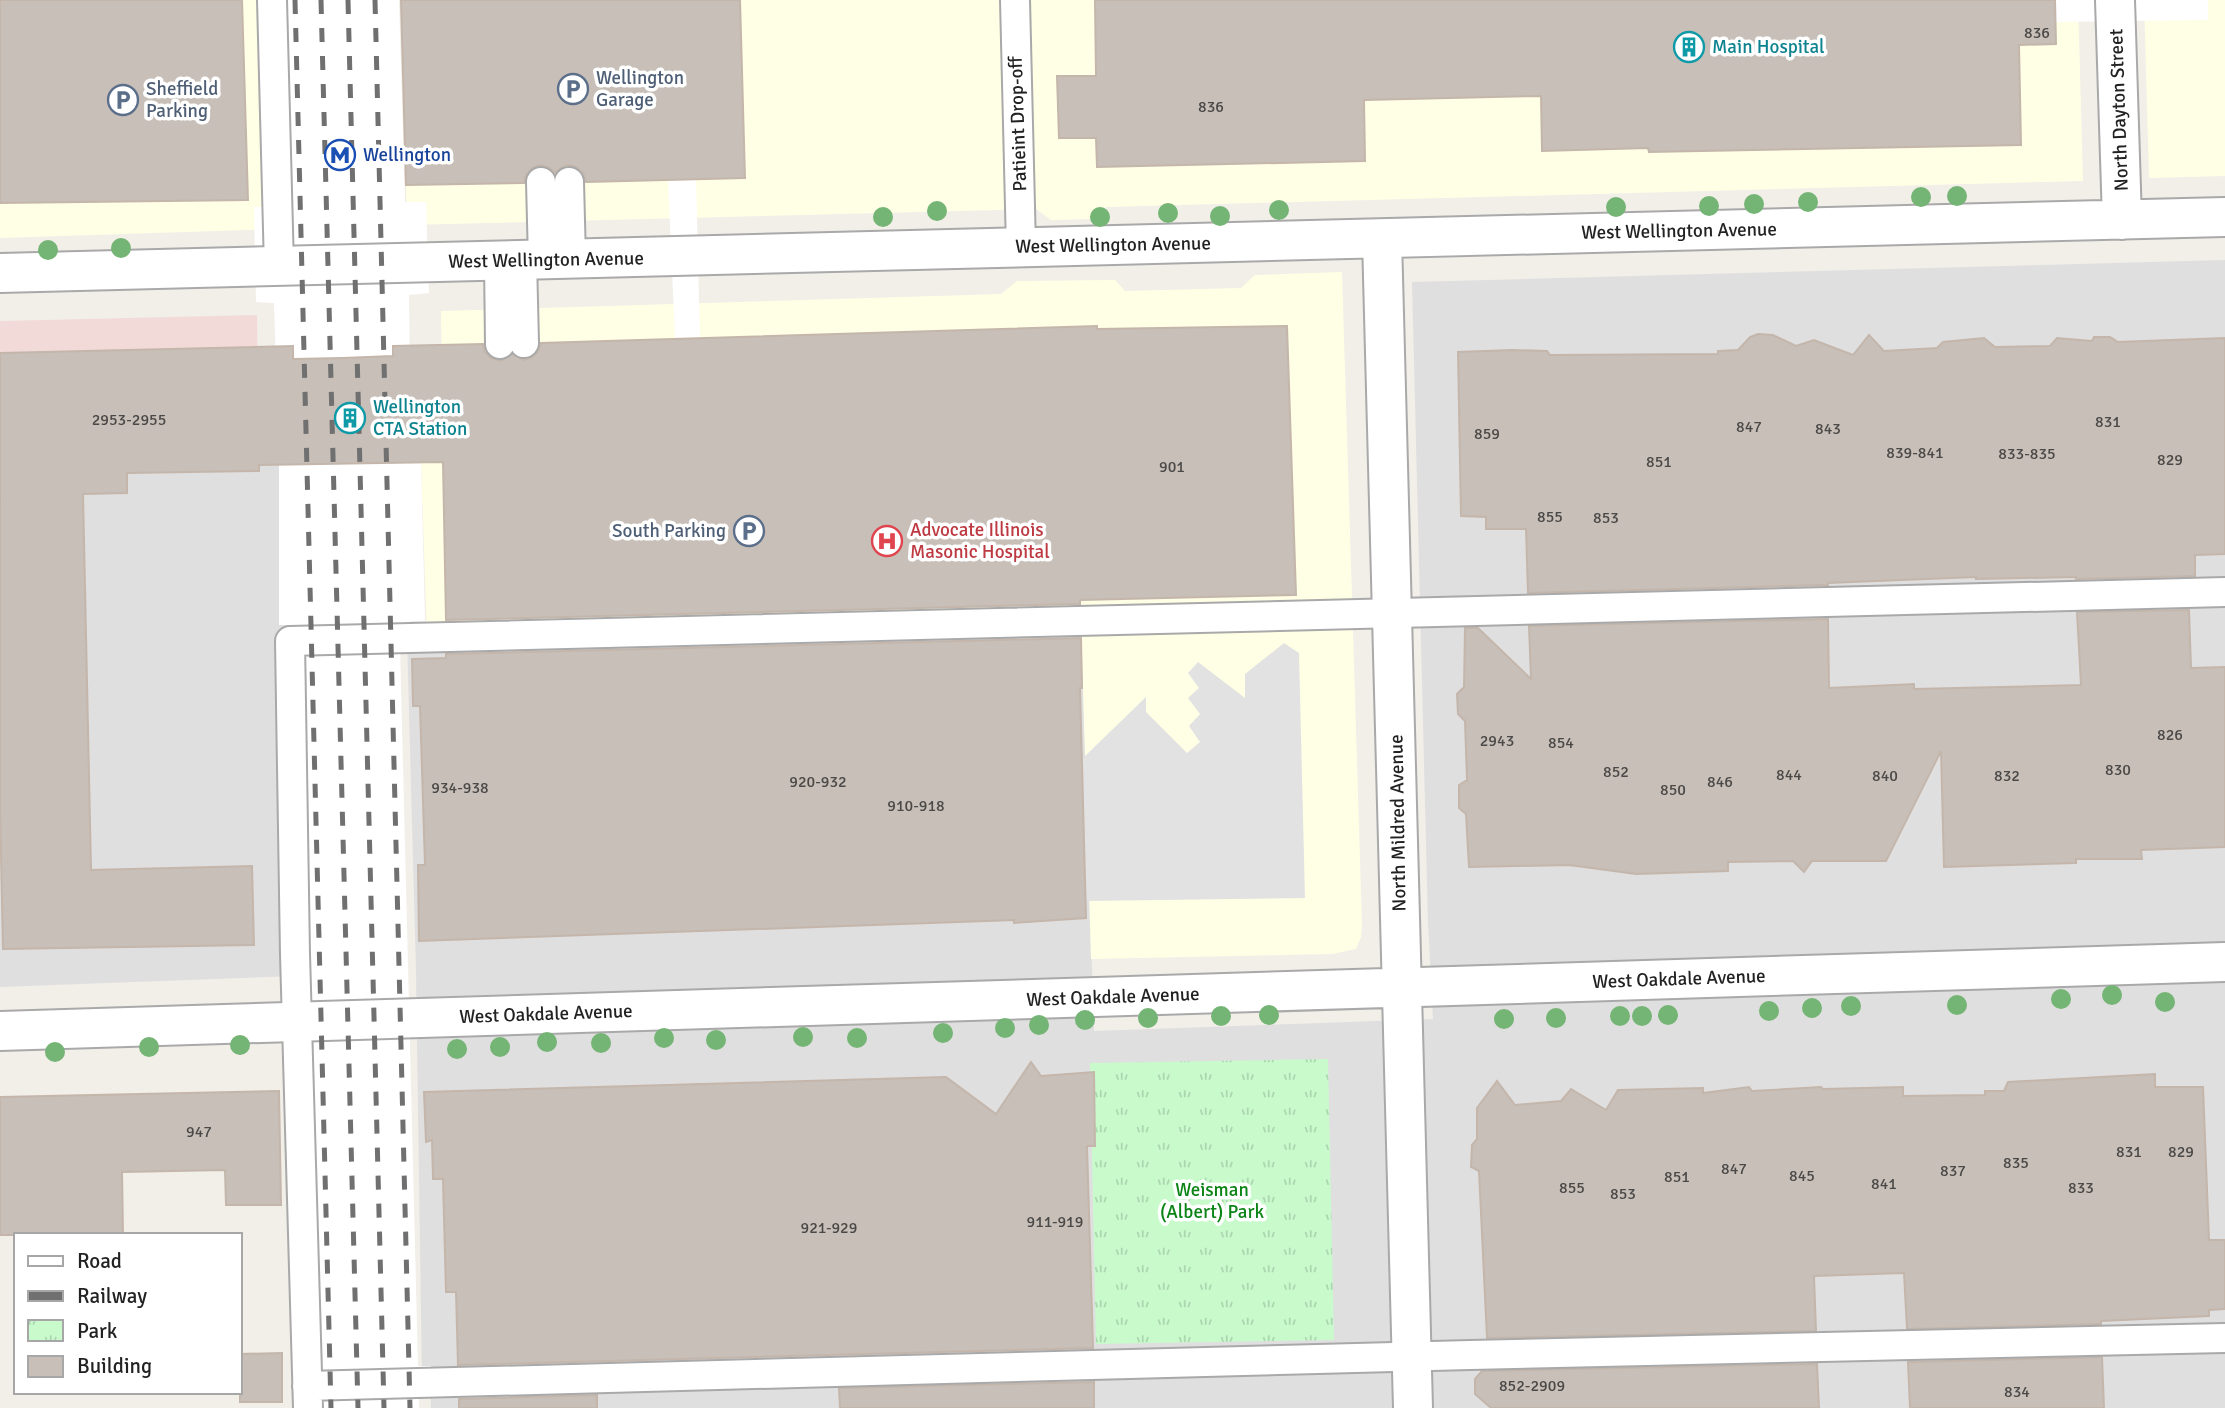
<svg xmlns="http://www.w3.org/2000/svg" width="2225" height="1408" font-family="Signika,sans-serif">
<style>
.residential{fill:#e0dfdf}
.commercial{fill:#f2dad9}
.education{fill:#ffffe5}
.park{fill:url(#park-tufts)}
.parking{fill:#e2e2e2}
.pier{fill:#fff}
.building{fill:#c7bfb8;stroke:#c4b6ab;stroke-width:2}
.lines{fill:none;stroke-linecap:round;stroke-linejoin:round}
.lane-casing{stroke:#a9a9a9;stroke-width:32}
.street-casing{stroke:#a9a9a9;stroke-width:42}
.lane{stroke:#fff;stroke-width:28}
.street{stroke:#fff;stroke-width:38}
.rail{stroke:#707070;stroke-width:5;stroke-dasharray:14 14;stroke-linecap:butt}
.tree{fill:#74b475}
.labels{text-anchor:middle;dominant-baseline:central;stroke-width:7;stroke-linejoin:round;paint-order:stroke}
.number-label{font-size:16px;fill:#4b4948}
.culture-label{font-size:19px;fill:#0d838f;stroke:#fff;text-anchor:start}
.service-label{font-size:19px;fill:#4e5e75;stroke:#fff;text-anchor:start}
.street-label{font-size:19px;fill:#222;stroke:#fff}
.transit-label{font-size:19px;fill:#164399;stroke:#fff;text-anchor:start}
.health-label{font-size:19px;fill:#be3a42;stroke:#fff;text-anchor:start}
.park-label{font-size:19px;fill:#0c8416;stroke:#fff}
</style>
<defs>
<pattern id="park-tufts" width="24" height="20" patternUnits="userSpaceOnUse" patternTransform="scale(1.75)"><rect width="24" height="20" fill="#c8facc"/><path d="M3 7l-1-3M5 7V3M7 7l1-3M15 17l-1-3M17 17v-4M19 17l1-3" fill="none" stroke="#acd6af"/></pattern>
</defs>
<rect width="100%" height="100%" fill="#f2efe9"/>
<!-- residential -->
<path class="residential" d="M2225 260V1408H431L430 1383H422L416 972 407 638 1081 621 1094 1031 1433 1019 1428 923 1412 282Z
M287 465 295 976 0 987V496L127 473 259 470V466Z"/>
<!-- commercial -->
<path class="commercial" d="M257 315 259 470 127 473 0 496V321Z"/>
<!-- education -->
<path class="education" d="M0 0H272L278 229 0 238Z
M401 0H2078L2083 181 1106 207 1096 219 1051 220 1036 209 407 225Z
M2144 0H2225V176L2149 178Z
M1342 272 1362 925 1361 937 1356 949 1332 954 1091 959 1081 621 427 638 421 462 443 461 441 311 1001 294 1017 281 1115 280 1125 291 1241 288 1255 275Z"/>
<!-- park -->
<path class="park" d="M1328 1059 1334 1340 1096 1344 1090 1063Z"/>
<!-- parking -->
<path class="parking" d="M1284 643 1299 653 1305 898 1085 901 1082 759 1146 697V712L1187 753 1200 742 1189 726 1200 714 1188 698 1199 688 1188 673 1198 662 1245 698V674Z"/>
<!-- pier -->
<path class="pier" d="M264 0H399L405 202H426L429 293 409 295 410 370 421 462 425 621H410V644L400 645 418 1366H431L432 1388 419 1389V1408H321L291 625H279V465L274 303 256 302 254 207H269Z
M2055 0H2208V20L2055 22Z
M668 179H696L700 337 675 338Z"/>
<!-- building -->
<path class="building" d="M0 0H242L248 200 0 203Z
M401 0H740L745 178 586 182 583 173 576 167 568 165 561 168 555 173 550 168 541 165 532 168 526 175 524 183 406 185Z
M1095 0H2055L2056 44 2019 45 2021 145 1649 152 1648 148 1542 151 1541 96 1450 98 1364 100 1365 161 1097 167 1096 138H1059L1057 76H1096Z
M1097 326V329L1287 326 1296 595 1080 600V604L446 620 443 462 259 465V471L127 473V493L83 494 91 870 252 866 254 945 3 949 0 809V353L293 346V359L343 358 393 356V346L483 344 485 352 491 358 501 361 512 354 524 360 532 357 538 352 541 343Z
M1758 334 1773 335 1796 346 1814 340 1853 355 1869 335 1884 351 1937 348 1943 342 1984 338 1995 347 2050 346 2057 338 2092 341 2094 337H2110L2118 342 2225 338V554L2195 555V576L2076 579V577L1976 579V577L1828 583V585L1528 593 1526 529H1486V517L1461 516 1458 352 1512 350 1547 351 1550 355 1718 354V351L1738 350 1750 337Z
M2189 610 2191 668 2225 667V847L2141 850 2142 859H2076V863L1944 867 1941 751 1886 861H1812L1804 872 1793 861 1728 862V871L1636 874 1569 865 1469 867 1466 814 1459 808V785L1467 780 1465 721 1458 714 1457 694 1464 687 1465 628H1478L1531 679 1529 626 1828 619 1829 688 1914 684V689L2081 685 2077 612Z
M1081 638 1082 688H1080L1086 918 1014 923V920L419 941 418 865H425L420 706H413L412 659 446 658V654Z
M1031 1062 1041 1076 1094 1072 1095 1146H1087L1093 1348 458 1365 456 1292H446L443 1179H433L432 1140 426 1142 424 1092 946 1077 996 1114Z
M2155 1074V1087H2203L2209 1240H2225V1309L2209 1310V1316L2101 1321V1324L1907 1329 1904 1273 1814 1276 1816 1331 1487 1338 1479 1171 1471 1167 1472 1145 1477 1139V1108L1497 1081 1515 1105 1561 1101 1571 1089 1606 1110 1618 1090 1703 1088V1093L1749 1087 1752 1091 1821 1087 1823 1089 1903 1087V1096L1985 1095V1091H2004L2008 1082Z
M279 1091 281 1205H226L225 1170 122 1172 123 1235H0V1097Z
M282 1353V1402H240V1354Z
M2102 1357 2104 1408H1910L1908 1362Z
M1817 1364 1819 1408H1491L1475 1394V1379L1482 1371Z
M1094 1382V1408H840L839 1388Z
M597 1395V1408H459V1399Z"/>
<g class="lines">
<!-- lane casing -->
<g class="lane-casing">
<path id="lane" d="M272 0 279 267
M1015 0 1021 248
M541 182 543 260
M569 182 571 259
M522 260 524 343
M499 261 500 344
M307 1386 1470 1355 2225 1338
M308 1408 295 954 290 641 2225 592"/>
</g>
<!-- street casing -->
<g class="street-casing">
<path id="street" d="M2115 0 2122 220
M1382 239 1413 1408
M0 273 2225 217
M0 1031 2225 962"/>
</g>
<!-- lane -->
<use href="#lane" class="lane"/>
<!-- street -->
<use href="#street" class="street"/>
<!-- rail -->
<path class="rail" d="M295 0 331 1408
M321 0 358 1408
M348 0 384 1408
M375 0 410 1408"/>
</g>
<!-- trees -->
<g class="tree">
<circle cx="1957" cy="196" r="10"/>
<circle cx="1921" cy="197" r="10"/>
<circle cx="1808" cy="202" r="10"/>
<circle cx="1754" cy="204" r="10"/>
<circle cx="1709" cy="206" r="10"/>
<circle cx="1616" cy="207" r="10"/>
<circle cx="1279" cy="210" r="10"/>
<circle cx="937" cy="211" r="10"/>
<circle cx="1168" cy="213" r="10"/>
<circle cx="1220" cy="216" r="10"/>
<circle cx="883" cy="217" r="10"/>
<circle cx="1100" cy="217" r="10"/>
<circle cx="121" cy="248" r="10"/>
<circle cx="48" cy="250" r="10"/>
<circle cx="2112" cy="995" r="10"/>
<circle cx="2061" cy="999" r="10"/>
<circle cx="2165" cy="1002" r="10"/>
<circle cx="1957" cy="1005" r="10"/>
<circle cx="1851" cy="1006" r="10"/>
<circle cx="1812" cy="1008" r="10"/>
<circle cx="1769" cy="1011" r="10"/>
<circle cx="1269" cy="1015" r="10"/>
<circle cx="1668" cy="1015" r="10"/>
<circle cx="1221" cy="1016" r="10"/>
<circle cx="1620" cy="1016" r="10"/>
<circle cx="1642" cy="1016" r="10"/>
<circle cx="1148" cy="1018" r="10"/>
<circle cx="1556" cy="1018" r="10"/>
<circle cx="1504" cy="1019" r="10"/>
<circle cx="1085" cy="1020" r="10"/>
<circle cx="1039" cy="1025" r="10"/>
<circle cx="1005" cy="1028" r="10"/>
<circle cx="943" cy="1033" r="10"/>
<circle cx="803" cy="1037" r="10"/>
<circle cx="664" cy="1038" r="10"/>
<circle cx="857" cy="1038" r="10"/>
<circle cx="716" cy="1040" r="10"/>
<circle cx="547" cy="1042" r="10"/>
<circle cx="601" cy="1043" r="10"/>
<circle cx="240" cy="1045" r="10"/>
<circle cx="149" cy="1047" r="10"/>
<circle cx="500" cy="1047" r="10"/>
<circle cx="457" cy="1049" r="10"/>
<circle cx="55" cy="1052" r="10"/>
</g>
<!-- icons -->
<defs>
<g id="building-ring" transform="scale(1.575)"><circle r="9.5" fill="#fff" stroke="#0f9aa8" stroke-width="1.5"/><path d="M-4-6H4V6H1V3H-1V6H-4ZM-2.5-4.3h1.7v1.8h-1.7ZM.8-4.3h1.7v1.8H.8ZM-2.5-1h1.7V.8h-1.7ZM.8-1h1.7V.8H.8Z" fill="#0f9aa8"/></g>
<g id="parking-ring" transform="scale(1.575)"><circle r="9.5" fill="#fff" stroke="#5c6f8a" stroke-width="1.5"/><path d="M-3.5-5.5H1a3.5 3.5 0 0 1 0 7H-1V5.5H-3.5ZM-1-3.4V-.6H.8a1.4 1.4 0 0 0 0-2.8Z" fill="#5c6f8a"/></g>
<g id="metro-ring" transform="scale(1.575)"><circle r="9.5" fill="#fff" stroke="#1a4fb4" stroke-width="1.5"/><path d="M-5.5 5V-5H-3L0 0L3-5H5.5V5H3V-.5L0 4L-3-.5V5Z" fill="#1a4fb4"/></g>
<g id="hospital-ring" transform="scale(1.575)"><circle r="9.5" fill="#fff" stroke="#e0444e" stroke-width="1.5"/><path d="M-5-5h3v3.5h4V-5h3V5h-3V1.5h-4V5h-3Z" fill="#e0444e"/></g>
</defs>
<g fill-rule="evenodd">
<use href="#building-ring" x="1689" y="47"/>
<use href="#parking-ring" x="573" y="89"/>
<use href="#parking-ring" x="123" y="100"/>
<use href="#metro-ring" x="340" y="155"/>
<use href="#building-ring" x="350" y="418"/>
<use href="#parking-ring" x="749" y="531"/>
<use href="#hospital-ring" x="887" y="541"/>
</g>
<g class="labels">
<!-- number labels -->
<g class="number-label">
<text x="2037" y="33">836</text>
<text x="1211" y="107">836</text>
<text x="129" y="420">2953-2955</text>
<text x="2108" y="422">831</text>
<text x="1749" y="427">847</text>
<text x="1828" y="429">843</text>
<text x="1487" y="434">859</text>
<text x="1915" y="453">839-841</text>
<text x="2027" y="454">833-835</text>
<text x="2170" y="460">829</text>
<text x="1659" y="462">851</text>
<text x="1172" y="467">901</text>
<text x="1550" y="517">855</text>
<text x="1606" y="518">853</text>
<text x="2170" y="735">826</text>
<text x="1497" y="741">2943</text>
<text x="1561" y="743">854</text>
<text x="2118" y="770">830</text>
<text x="1616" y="772">852</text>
<text x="1789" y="775">844</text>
<text x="1885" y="776">840</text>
<text x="2007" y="776">832</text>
<text x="818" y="782">920-932</text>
<text x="1720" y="782">846</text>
<text x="460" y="788">934-938</text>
<text x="1673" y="790">850</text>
<text x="916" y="806">910-918</text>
<text x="199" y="1132">947</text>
<text x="2129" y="1152">831</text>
<text x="2181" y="1152">829</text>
<text x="2016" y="1163">835</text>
<text x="1734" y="1169">847</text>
<text x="1953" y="1171">837</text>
<text x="1802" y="1176">845</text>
<text x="1677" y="1177">851</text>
<text x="1884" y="1184">841</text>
<text x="1572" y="1188">855</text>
<text x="2081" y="1188">833</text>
<text x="1623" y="1194">853</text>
<text x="1055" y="1222">911-919</text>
<text x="829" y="1228">921-929</text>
<text x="1532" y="1386">852-2909</text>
<text x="2017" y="1392">834</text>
</g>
<!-- culture labels -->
<g class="culture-label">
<text x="1712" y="47">Main Hospital</text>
<text x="373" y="407">Wellington<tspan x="373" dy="22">CTA Station</tspan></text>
</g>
<!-- service labels -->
<g class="service-label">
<text x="596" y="78">Wellington<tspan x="596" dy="22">Garage</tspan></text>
<text x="146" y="89">Sheffield<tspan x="146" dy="22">Parking</tspan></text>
<text x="726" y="531" text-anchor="end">South Parking</text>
</g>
<!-- street labels -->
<g class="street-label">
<text transform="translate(2119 110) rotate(-92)">North Dayton Street</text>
<text transform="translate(1018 124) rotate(-92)">Patieint Drop-off</text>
<text transform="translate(1679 231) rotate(-1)">West Wellington Avenue</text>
<text transform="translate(1113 245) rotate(-1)">West Wellington Avenue</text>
<text transform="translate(546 260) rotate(-1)">West Wellington Avenue</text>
<text transform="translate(1398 823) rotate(-91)">North Mildred Avenue</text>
<text transform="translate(1679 979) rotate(-2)">West Oakdale Avenue</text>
<text transform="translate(1113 997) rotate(-2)">West Oakdale Avenue</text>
<text transform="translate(546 1014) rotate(-2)">West Oakdale Avenue</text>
</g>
<!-- transit labels -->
<g class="transit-label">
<text x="363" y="155">Wellington</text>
</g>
<!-- health labels -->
<g class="health-label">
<text x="910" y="530">Advocate Illinois<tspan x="910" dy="22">Masonic Hospital</tspan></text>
</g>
<!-- park labels -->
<g class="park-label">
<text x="1212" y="1190">Weisman<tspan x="1212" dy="22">(Albert) Park</tspan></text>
</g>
</g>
<!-- legend -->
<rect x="14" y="1233" width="228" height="161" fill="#ffffff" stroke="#a7a7a7" stroke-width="2"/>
<rect x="28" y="1256" width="35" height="10" fill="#ffffff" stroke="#a7a7a7" stroke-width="2"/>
<text x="77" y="1268" font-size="21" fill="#222222">Road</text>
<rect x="28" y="1291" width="35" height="10" fill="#707070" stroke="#a7a7a7" stroke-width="2"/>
<text x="77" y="1303" font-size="21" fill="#222222">Railway</text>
<rect x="28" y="1320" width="35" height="21" fill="url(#park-tufts)" stroke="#a7a7a7" stroke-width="2"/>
<text x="77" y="1338" font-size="21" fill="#222222">Park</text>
<rect x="28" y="1356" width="35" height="21" fill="#c7bfb8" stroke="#a7a7a7" stroke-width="2"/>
<text x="77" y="1373" font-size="21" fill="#222222">Building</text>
</svg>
